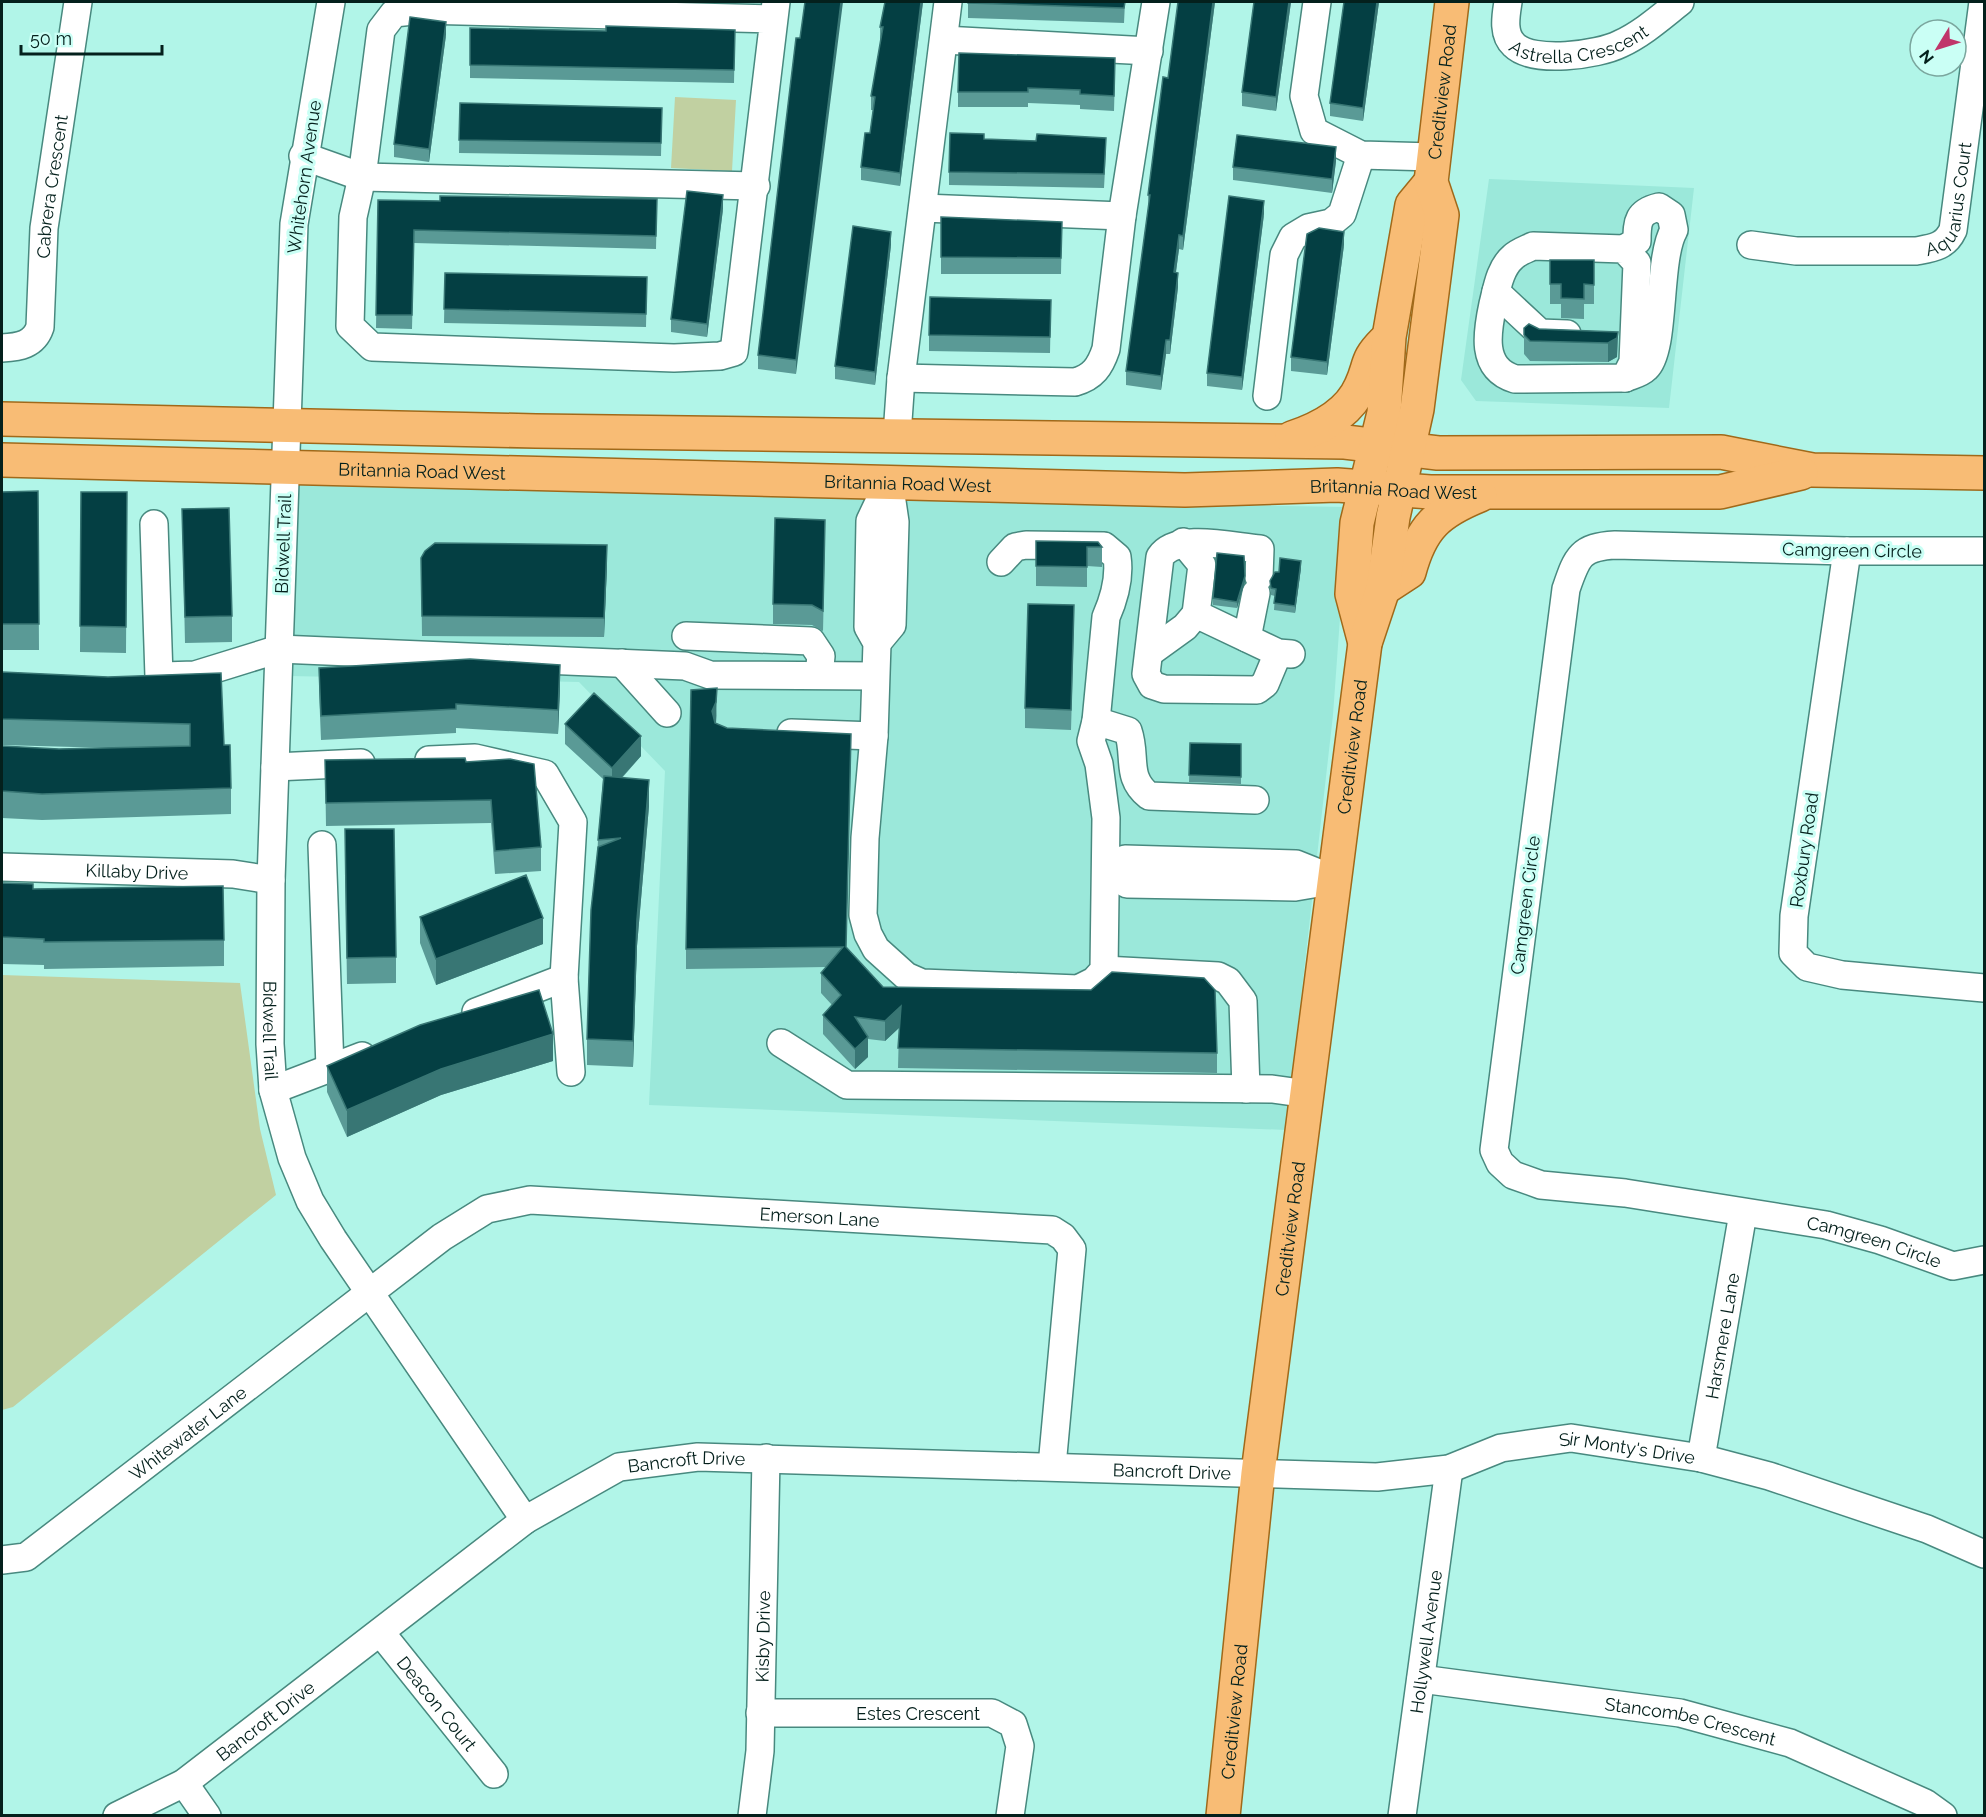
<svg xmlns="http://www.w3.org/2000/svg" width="1986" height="1817" font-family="Raleway,sans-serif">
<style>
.built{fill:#9be8da}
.green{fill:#c1d0a1}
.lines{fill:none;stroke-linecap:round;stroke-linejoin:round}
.minor-casing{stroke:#48897f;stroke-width:30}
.major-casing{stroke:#a0691a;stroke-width:36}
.minor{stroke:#fff;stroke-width:27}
.major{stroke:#f8bc75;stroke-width:33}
.wall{fill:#5a9a96}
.shaded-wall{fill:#387674}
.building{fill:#043f43;stroke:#387674;stroke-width:1.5}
.labels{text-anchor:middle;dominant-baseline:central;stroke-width:6;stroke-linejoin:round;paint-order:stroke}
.street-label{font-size:18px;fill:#04201c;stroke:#cafff5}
</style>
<rect width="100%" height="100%" fill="#b1f5e8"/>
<!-- built -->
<path class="built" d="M1489 179 1694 188 1669 408 1476 401 1461 380Z
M291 479 888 500 1348 507 1333 715 1286 1130 649 1105 665 771 579 682 289 676Z"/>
<!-- green -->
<path class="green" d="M675 97 736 100 732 171 671 168Z
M2 975 240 983 260 1129 276 1195 13 1407 2 1410Z"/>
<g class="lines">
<!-- minor casing -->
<g class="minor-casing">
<g id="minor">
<path id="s1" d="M331 2 294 224 271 880 270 1044 273 1090 292 1158 310 1201 333 1239 525 1520"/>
<path d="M1317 2 1304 96 1314 131 1361 155 1433 157"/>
<path id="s2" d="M1508 2C1506 15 1502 34 1514 45 1533 64 1598 55 1620 44 1642 34 1661 17 1680 2"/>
<path d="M773 19 422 10 394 13 381 30 362 177 353 217 350 326 372 347 674 358 720 356 734 352 776 2"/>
<path d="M944 40 1149 51"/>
<path d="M303 156 362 177 756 186"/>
<path d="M923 208 1122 216"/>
<path id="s3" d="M1751 245 1796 251H1916C1933 248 1945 247 1953 230L1983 2"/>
<path d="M1533 246 1624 249 1637 263 1633 362 1625 378 1515 379C1480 368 1487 332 1493 304 1497 288 1500 268 1513 257 1518 252 1527 249 1533 246Z"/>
<path d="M1624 249 1637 241C1637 221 1638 212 1659 207L1671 215 1674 230C1657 259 1666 350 1646 368 1640 374 1632 375 1625 378"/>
<path d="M1496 292 1540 333 1567 334"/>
<path id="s4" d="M2 348C19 347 34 345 40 327L44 228 78 2"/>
<path d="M901 378 1075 382C1093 377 1100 367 1106 349L1122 216 1156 2"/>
<path d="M1267 396 1284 255 1293 237 1308 228 1331 223 1342 214 1361 155"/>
<path d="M897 435 901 378 948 2"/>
<path d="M889 481 870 521 868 627 877 643 874 736 865 838 863 915 868 934 876 949 906 976 922 983 1078 989 1094 981 1104 970 1106 818 1099 764 1091 741 1096 721 1106 617C1114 599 1120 577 1117 557L1104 546 1026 545 1015 547 1001 562"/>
<path d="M154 524 159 677"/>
<path d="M1183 542 1202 565 1196 614 1278 653 1291 654"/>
<path d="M1847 551 1794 916 1793 953 1807 967 1842 975 1984 988"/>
<path id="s5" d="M1984 551H1847L1615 545C1580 547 1577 557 1566 589L1494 1150 1500 1163 1513 1175 1541 1185 1625 1193 1826 1225 1880 1240 1953 1266 1984 1260"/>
<path d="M1259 577 1260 549C1233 547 1177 532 1160 557L1146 674 1152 685 1164 689 1257 690 1265 684 1278 653"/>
<path d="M686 636 811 641 821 656 819 675"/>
<path d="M1247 638 1256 593"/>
<path d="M877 643 892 625 895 522 889 481"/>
<path d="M1149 653 1185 627 1196 614"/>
<path d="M622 663 667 713"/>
<path d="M163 676 195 675 279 649 685 666 710 675 875 676"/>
<path d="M1096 721 1128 731C1137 757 1125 777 1149 796L1255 800"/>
<path d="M791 733 874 736"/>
<path d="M429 760 475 758 545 774 573 822 564 978 571 1072"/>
<path d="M275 767 361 763"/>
<path d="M322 845 330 1068"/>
<path d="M1125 859 1296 864 1336 880 1295 887 1127 884 1106 869Z"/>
<path id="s6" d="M2 867 233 874 271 880"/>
<path d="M1104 970 1218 976 1228 981 1243 1001 1246 1089"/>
<path d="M476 1012 564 978"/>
<path d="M781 1043 847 1085 1272 1089 1308 1094"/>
<path d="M273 1090 362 1056"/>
<path id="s7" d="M1701 1458 1743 1213"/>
<path id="s8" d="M2 1560 26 1557 442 1237 487 1209 530 1200 1052 1230 1063 1237 1072 1249 1052 1466"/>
<path id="s9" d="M381 1633 494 1774"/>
<path id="s10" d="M1421 1679 1680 1713 1790 1743 1925 1803 1943 1816"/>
<path id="s11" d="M760 1713H992L1013 1724 1020 1746 1010 1816"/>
<path d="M184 1783 207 1816"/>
<path id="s12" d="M117 1816 184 1783 525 1520 619 1467 698 1457 1377 1477 1449 1469 1501 1448 1571 1438 1701 1458 1769 1476 1927 1529 1984 1554"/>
<path id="s13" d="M752 1816 760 1751 766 1458"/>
<path id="s14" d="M1402 1816 1449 1469"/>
</g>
</g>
<!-- major casing -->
<g class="major-casing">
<g id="major">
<path d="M2 419 536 431 1345 442 1438 453 1721 452 1812 470 1984 473"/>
<path d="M1292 438C1319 429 1349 414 1361 386 1371 365 1365 361 1384 342"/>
<path id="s15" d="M2 460 1185 490 1337 485 1430 492H1720L1801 473"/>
<path d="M1383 589 1409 572C1421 527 1438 512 1480 495"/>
<path d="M1365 643 1352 594 1357 523 1384 413 1389 337 1412 205 1431 182"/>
<path id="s16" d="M1223 1816 1258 1473 1365 643 1383 589 1393 517 1417 409 1442 215 1431 182 1452 2"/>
</g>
</g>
<!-- minor -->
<use href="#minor" class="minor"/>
<!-- major -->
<use href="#major" class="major"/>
</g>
<!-- wall -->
<path class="wall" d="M885 2H923L900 186 861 180V167L870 133 873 110H871V96L881 40H880V27Z
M968 2H1125L1124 23 968 18Z
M1215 2 1183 250 1179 249 1176 272 1178 287 1170 354H1166L1161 390 1126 385V371L1149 209 1148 195 1168 78Z
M1254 2H1291L1276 111 1242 106V92Z
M1379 2 1363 121 1330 116V103Z
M470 28 606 31 735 30 734 83 470 78Z
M446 35 429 162 394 157V144Z
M800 38 796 374 758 369V355Z
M1115 73 1114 111 1080 109V105L1028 103V107H958V92Z
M460 103 662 108 661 156 459 153Z
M984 139 1036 141 1106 151 1104 188 949 185V172Z
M1336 161 1332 193 1233 180V167Z
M657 199 656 249 414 243 412 329 376 328 378 200 440 201Z
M723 209 707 337 671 332V319Z
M1264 214 1242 390 1207 386V373Z
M941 217 1062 222 1061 274H941Z
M891 245 875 385 835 379V366Z
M1344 245 1327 375 1291 371V357Z
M1550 260H1594V304H1584V319L1561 318V304H1550Z
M445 273 647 277 646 327 444 323Z
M1051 300 1050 353 929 351V335Z
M1524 328 1618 332 1617 357 1608 362 1530 361 1524 354Z
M38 491 39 650H2V492Z
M81 492H127L126 653 80 652Z
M182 509 232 616V642L185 643Z
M825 540 823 631 812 625 773 624V604Z
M1036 541 1102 547V567L1087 566V587L1036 586Z
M421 558 607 565 604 637 422 636Z
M1301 568 1295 613 1274 610 1275 596 1271 595 1270 581 1279 572Z
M1245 582 1237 608 1213 605V598Z
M1074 625 1071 730 1025 728V708Z
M319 668 560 689 558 734 456 728V733L321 740 319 691Z
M2 672 108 677 221 673 224 745 231 788V814L42 820 2 818V746L59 749 110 748 2 745Z
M717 708 716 723 727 728 851 754 846 947 883 987 1217 1053V1073L898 1068 899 1028 885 1041 868 1039V1057L855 1069 823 1034V1015L832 1005 821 993V973L826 967 686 969V949Z
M565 724 641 756 622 778 649 806 637 946 633 1067 587 1065V1039L598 840 603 779 565 744Z
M1190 743 1241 744V784L1189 782Z
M325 760 466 762 541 847V871L495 874 491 823 326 826Z
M345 856 396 957V983L347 984Z
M2 883 33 889 224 940V966L44 969V965L2 964Z
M420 917 543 944 436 985 420 943Z
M553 1061 441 1095 347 1137 327 1092V1066Z"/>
<!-- shaded-wall -->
<path class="shaded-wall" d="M841 2H843L796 374V360Z
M921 2H923L900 186V173Z
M1213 2H1215L1183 250V236Z
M1289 2H1291L1276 111V97Z
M1377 2H1379L1363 121V108Z
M446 22V35L429 162V149Z
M1336 147V161L1332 193V179Z
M723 195V209L707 337V324Z
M1264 201V214L1242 390V377Z
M891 232V245L875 385V372Z
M1344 232V245L1327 375V362Z
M1179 235V249L1174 286V272Z
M1178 273V287L1170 354V340Z
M1618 332 1617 357 1608 362V343Z
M1166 340V354L1161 390V376Z
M607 545V565L604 637V618Z
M1301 561V568L1295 613V606Z
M1245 576V582L1237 608V602Z
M560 665V689L558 734V710Z
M717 688 716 722 712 731V711Z
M641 736V756L612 788V768Z
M649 780V806L637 946 633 1067V1041L637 919Z
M543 918V944L436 985V959Z
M901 1006V1026L885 1041V1021Z
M553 1034V1061L441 1095 347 1137V1110L441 1069Z
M868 1037V1057L855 1069V1049Z"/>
<!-- building -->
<path class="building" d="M805 2H841L796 360 758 355 796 38H800Z
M885 2H921L900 173 861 167 865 133H870L875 97 871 96 883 27H880Z
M968 2H1125L1124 8 968 3Z
M1178 2H1213L1183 236 1179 235 1174 272 1178 273 1170 340H1166L1161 376 1126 371 1150 195H1148L1163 77 1168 78Z
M1254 2H1289L1276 97 1242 92Z
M1344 2H1377L1363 108 1330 103Z
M410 17 446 22 429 149 394 144Z
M606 26 735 30 734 70 470 65V28L606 31Z
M959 53 1115 58 1114 96 1080 94V90L1028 88V92H958Z
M460 103 662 108 661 143 459 140Z
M950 133 984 134V139L1036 141 1037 134 1106 138 1104 174 949 172Z
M1237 135 1336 147 1332 179 1233 167Z
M687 191 723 195 707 324 671 319Z
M440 196 657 199 656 236 414 230 412 315H376L378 200 440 201Z
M1229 196 1264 201 1242 377 1207 373Z
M941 217 1062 222 1061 258 941 257Z
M853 226 891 232 875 372 835 366Z
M1319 228 1344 232 1327 362 1291 357 1307 234Z
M1550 260H1594V285L1584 284V299L1561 298V284H1550Z
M445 273 647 277 646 314 444 309Z
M930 297 1051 300 1050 337 929 335Z
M1529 324 1539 329 1618 332 1617 338 1608 343 1530 341 1524 335V328Z
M38 491 39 624H2V492Z
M81 492H127L126 627 80 626Z
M229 508 232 616 185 617 182 509Z
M775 518 825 520 823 611 812 605 773 604Z
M1036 541 1098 542 1102 547H1087V567L1036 566Z
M435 543 607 545 604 618 422 616 421 558 425 551Z
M1217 553 1244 556 1245 576 1237 602 1213 598Z
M1280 558 1301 561 1295 606 1274 603 1276 589 1271 588 1270 581 1275 572H1279Z
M1028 604 1074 605 1071 710 1025 708Z
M470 659 560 665 558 710 456 704V709L321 716 319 668Z
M2 672 108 677 221 673 224 745H230L231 788 42 794 2 791V746L59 749 190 746V724L2 719Z
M717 688 716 702 712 711 715 723 727 728 851 734 846 947 883 987 1091 990 1112 972 1204 978 1215 990 1217 1053 898 1048 901 1006 885 1021 855 1017 868 1037 855 1049 823 1015 841 995 821 973 843 947 686 949 691 690Z
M594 693 641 736 612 768 565 724Z
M1190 743 1241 744V777L1189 775Z
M465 758 466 762 510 759 534 764 541 847 495 851 491 800 326 803 325 760Z
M604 776 649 780 637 919 633 1041 587 1039 591 910 598 847 621 838 598 840Z
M345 829H394L396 957 347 958Z
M526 875 543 918 436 959 420 917Z
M2 883 33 884V889L223 886 224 940 44 942V939L2 937Z
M539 990 553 1034 441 1069 347 1110 327 1066 420 1025Z"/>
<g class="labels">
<!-- street labels -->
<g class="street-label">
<text stroke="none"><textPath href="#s2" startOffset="114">Astrella Crescent</textPath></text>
<text stroke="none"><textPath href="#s16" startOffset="1743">Creditview Road</textPath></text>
<text transform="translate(304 177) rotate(-82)">Whitehorn Avenue</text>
<text stroke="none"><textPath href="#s4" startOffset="188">Cabrera Crescent</textPath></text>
<text stroke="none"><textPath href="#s3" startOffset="237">Aquarius Court</textPath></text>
<text stroke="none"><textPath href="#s15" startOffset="420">Britannia Road West</textPath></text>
<text stroke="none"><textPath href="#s15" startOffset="906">Britannia Road West</textPath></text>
<text stroke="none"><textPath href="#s15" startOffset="1392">Britannia Road West</textPath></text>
<text transform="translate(283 544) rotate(-88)">Bidwell Trail</text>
<text transform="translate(1852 550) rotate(1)">Camgreen Circle</text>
<text stroke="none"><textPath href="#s16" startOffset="1077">Creditview Road</textPath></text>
<text transform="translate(1804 850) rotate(-82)">Roxbury Road</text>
<text stroke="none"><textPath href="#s6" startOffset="135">Killaby Drive</textPath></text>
<text transform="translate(1525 905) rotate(-83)">Camgreen Circle</text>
<text stroke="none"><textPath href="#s1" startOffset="1032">Bidwell Trail</textPath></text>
<text stroke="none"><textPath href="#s8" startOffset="936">Emerson Lane</textPath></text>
<text stroke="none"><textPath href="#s16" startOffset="591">Creditview Road</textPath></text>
<text stroke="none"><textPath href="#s5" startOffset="1408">Camgreen Circle</textPath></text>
<text stroke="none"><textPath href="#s7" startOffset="124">Harsmere Lane</textPath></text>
<text stroke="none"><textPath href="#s8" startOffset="228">Whitewater Lane</textPath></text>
<text stroke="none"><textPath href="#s12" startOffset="1628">Sir Monty's Drive</textPath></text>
<text stroke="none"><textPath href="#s12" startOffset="681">Bancroft Drive</textPath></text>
<text stroke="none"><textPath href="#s12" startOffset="1167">Bancroft Drive</textPath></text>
<text stroke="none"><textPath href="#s13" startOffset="180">Kisby Drive</textPath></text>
<text stroke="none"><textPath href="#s14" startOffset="176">Hollywell Avenue</textPath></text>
<text stroke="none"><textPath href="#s9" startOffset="90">Deacon Court</textPath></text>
<text stroke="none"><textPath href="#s16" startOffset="105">Creditview Road</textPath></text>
<text stroke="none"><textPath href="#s11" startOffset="158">Estes Crescent</textPath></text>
<text stroke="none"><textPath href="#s12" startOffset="177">Bancroft Drive</textPath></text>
<text stroke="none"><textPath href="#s10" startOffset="273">Stancombe Crescent</textPath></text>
</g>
</g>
<!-- border -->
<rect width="1986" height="1817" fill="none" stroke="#04201c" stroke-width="6"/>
<!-- north arrow -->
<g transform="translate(1938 48) rotate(232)"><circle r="28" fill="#cafff5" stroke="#7ba69e" stroke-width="1.5"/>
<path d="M0-4.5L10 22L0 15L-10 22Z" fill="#c0356a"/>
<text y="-9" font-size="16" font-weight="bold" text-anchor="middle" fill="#04201c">N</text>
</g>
<!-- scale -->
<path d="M21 45v9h141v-9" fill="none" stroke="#04201c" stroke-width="3"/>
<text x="30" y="45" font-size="18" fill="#04201c" stroke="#cafff5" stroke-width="4.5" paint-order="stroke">50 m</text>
</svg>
